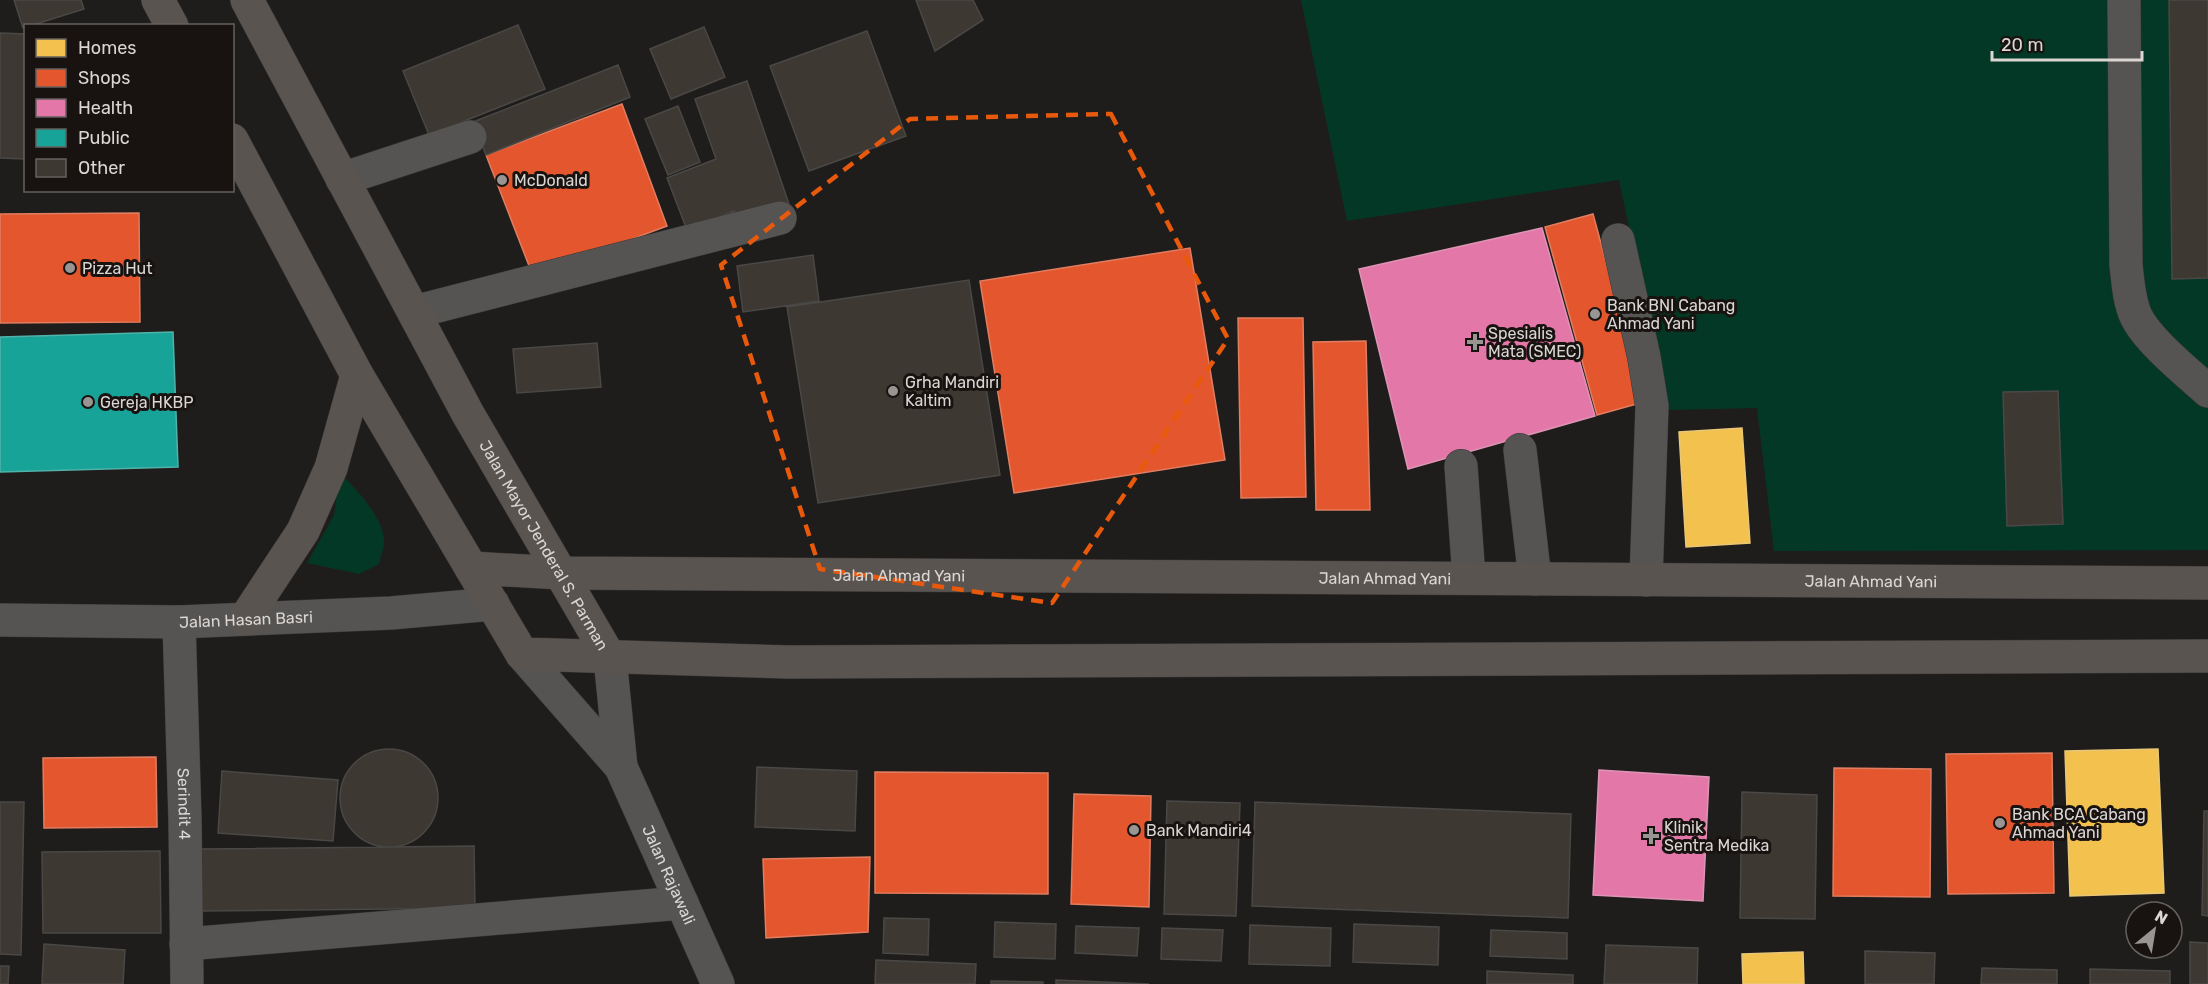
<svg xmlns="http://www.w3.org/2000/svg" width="2208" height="984" font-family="Rubik,sans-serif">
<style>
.green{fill:#043826}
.homes{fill:#f2c14e;stroke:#eac776;stroke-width:1.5}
.shops{fill:#e4572e;stroke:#e17d60;stroke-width:1.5}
.health{fill:#e377a8;stroke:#e094b5;stroke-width:1.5}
.public{fill:#17a398;stroke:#51b2aa;stroke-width:1.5}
.building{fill:#3d3831;stroke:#4a4846;stroke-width:1.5}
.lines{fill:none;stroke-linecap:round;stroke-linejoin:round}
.minor-casing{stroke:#3a3837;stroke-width:34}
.major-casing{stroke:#3a3837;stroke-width:34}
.minor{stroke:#565452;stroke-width:33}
.major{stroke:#5a5451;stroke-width:33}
.marked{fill:none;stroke:#e8590c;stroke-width:4.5;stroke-dasharray:12 8;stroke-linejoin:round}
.poi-dot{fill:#989593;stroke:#181310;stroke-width:2}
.labels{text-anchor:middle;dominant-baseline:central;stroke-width:6;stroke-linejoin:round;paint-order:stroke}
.poi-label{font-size:16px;fill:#d9d6d4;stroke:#181310;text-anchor:start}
.street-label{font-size:16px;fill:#d9d6d4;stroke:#181310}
</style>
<rect width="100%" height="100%" fill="#1f1d1b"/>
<!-- green -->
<path class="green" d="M1301 0H2208V550L1774 551 1757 408 1668 410 1619 180 1347 221Z
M340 473C357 490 386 519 384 545 383 551 380 558 379 564L359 574 307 563 334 515Z"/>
<!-- homes -->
<path class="homes" d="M1742 428 1750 543 1686 547 1679 432Z
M2158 749 2164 893 2070 896 2065 751Z
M1803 952 1804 984H1743L1742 954Z"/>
<!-- shops -->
<path class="shops" d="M622 104 667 226 533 276 486 155Z
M139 213 140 322 0 323V214Z
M1593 214 1644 402 1597 415 1545 227Z
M1190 248 1225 460 1014 493 980 281Z
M1238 318H1303L1306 497 1241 498Z
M1366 341 1370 510H1316L1313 342Z
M2052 753 2054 893 1948 894 1946 754Z
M156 757 157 827 44 828 43 758Z
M1834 768 1931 769 1930 897 1833 896Z
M875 772 1048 773V894L875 893Z
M1074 794 1151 796 1149 907 1071 904Z
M870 857 868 932 766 938 763 859Z"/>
<!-- health -->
<path class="health" d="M1542 228 1595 416 1408 469 1359 269Z
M1599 770 1709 777 1703 901 1593 895Z"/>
<!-- public -->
<path class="public" d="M173 332 178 467 0 472V337Z"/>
<!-- building -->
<path class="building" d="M14 0H81L84 9 23 28Z
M916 0H973L983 20 935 51Z
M2169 0H2208V278L2172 279Z
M518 25 545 89 429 135 403 71Z
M704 27 725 77 671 99 650 49Z
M867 31 906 136 809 171 770 66Z
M0 33 26 34V159L0 158Z
M618 65 630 97 486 155 473 122Z
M747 81 790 207 739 224 734 211 687 230 667 178 716 159 695 99Z
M678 106 700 162 668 175 645 119Z
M813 255 819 301 743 312 737 266Z
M969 280 1000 475 818 503 787 307Z
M597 343 601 387 517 393 513 349Z
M2058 391 2063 524 2007 526 2003 392Z
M340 798a49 49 0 1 1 98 0a49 49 0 1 1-98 0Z
M757 767 857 771 855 831 755 827Z
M222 771 338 780 333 841 218 833Z
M1742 792 1817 795 1815 919 1740 918Z
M1167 801 1240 803 1236 916 1164 914Z
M0 802H24L21 955 0 954Z
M1255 802 1571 814 1568 918 1252 906Z
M2204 811H2208V916L2202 915Z
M474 846 475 908 202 911 201 849Z
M160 851 161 933H43L42 852Z
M884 918 929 919 928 955 883 953Z
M995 922 1056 924 1055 959 994 957Z
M1354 924 1439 927 1438 965 1353 962Z
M1250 925 1331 928 1330 966 1249 964Z
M1076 926 1139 928 1137 956 1075 953Z
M1162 928 1223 930 1221 961 1161 959Z
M1491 930 1567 933V959L1490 956Z
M2190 942 2208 943V984H2190Z
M44 944 125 950 123 984H42Z
M1606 945 1698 948 1697 984H1604Z
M1865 951 1935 953 1934 984H1865Z
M876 960 976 964 975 984H875Z
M0 966H9L8 984H0Z
M1982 968 2057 970V984H1981Z
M2090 969 2170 971V984H2090Z
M1487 971 1573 975V984H1487Z
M1056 980 1149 984H1056Z
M991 981 1043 982V984H991Z"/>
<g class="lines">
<!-- minor casing -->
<g class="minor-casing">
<g id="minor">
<path d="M2124 0 2126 265C2128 282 2129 301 2136 316 2147 340 2188 373 2208 391"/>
<path d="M342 179 470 137"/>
<path d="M1618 240 1644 357 1652 406 1646 580"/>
<path d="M414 312 780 218"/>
<path d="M1520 450 1535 579"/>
<path d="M1461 466 1469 578"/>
<path id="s1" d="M0 620 179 622 391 613 493 604"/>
<path id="s2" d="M179 622 185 820 187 984"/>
<path id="s3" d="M522 654 621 767 718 984"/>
<path d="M610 658 621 767"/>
<path d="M186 944 682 903"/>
</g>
</g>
<!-- major casing -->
<g class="major-casing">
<g id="major">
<path d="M158 0 172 26"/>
<path id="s4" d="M247 0 468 414 610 658"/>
<path d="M232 140 357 375 522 654 789 662 2208 656"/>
<path id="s5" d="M471 568 561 573 2208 583"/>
<path d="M245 619 303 531 331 468 357 375"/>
</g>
</g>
<!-- minor -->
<use href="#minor" class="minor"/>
<!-- major -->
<use href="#major" class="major"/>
</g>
<!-- marked area -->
<path class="marked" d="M1111 114 1228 339 1052 603 820 569 721 265 910 119Z"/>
<!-- markers -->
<g class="poi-dot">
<circle cx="502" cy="180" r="6"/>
<circle cx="70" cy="268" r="6"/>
<circle cx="1595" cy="314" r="6"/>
<path d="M1472 333h6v6h6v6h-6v6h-6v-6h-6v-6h6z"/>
<circle cx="893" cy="391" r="6"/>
<circle cx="88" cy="402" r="6"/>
<circle cx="2000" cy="823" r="6"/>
<circle cx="1134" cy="830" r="6"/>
<path d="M1648 827h6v6h6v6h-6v6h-6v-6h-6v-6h6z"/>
</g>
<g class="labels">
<!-- poi labels -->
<g class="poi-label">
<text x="514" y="180">McDonald</text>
<text x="82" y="268">Pizza Hut</text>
<text x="1607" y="305">Bank BNI Cabang<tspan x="1607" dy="18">Ahmad Yani</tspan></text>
<text x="1488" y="333">Spesialis<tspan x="1488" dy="18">Mata (SMEC)</tspan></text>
<text x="905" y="382">Grha Mandiri<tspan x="905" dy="18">Kaltim</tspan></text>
<text x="100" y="402">Gereja HKBP</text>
<text x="2012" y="814">Bank BCA Cabang<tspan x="2012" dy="18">Ahmad Yani</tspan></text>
<text x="1664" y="827">Klinik<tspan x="1664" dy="18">Sentra Medika</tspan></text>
<text x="1146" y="830">Bank Mandiri4</text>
</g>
<!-- street labels -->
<g class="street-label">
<text stroke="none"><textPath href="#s4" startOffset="621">Jalan Mayor Jenderal S. Parman</textPath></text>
<text stroke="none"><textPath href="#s5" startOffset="428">Jalan Ahmad Yani</textPath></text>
<text stroke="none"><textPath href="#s5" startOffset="914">Jalan Ahmad Yani</textPath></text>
<text stroke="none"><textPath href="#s5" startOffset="1400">Jalan Ahmad Yani</textPath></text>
<text stroke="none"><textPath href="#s1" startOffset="246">Jalan Hasan Basri</textPath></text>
<text stroke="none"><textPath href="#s2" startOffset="182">Serindit 4</textPath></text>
<text stroke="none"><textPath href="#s3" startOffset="268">Jalan Rajawali</textPath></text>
</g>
</g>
<!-- legend -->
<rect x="24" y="24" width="210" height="168" fill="#181310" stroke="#65615e" stroke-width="1.5"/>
<rect x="36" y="39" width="30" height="18" fill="#f2c14e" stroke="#65615e" stroke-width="1.5"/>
<text x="78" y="54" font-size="18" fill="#d9d6d4">Homes</text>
<rect x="36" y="69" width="30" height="18" fill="#e4572e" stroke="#65615e" stroke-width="1.5"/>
<text x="78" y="84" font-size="18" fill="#d9d6d4">Shops</text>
<rect x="36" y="99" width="30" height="18" fill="#e377a8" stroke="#65615e" stroke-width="1.5"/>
<text x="78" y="114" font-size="18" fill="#d9d6d4">Health</text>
<rect x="36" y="129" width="30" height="18" fill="#17a398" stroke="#65615e" stroke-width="1.5"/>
<text x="78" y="144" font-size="18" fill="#d9d6d4">Public</text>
<rect x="36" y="159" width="30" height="18" fill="#3d3831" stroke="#65615e" stroke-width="1.5"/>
<text x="78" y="174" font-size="18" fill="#d9d6d4">Other</text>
<!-- north arrow -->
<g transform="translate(2154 930) rotate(30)"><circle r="28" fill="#181310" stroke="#65615e" stroke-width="1.5"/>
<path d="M0-4.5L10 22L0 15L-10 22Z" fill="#989593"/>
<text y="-9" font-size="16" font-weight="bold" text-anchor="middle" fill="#d9d6d4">N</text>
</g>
<!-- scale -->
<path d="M1992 51v9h150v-9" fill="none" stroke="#d9d6d4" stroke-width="3"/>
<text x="2001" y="51" font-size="18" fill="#d9d6d4" stroke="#181310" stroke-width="4.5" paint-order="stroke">20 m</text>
</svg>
